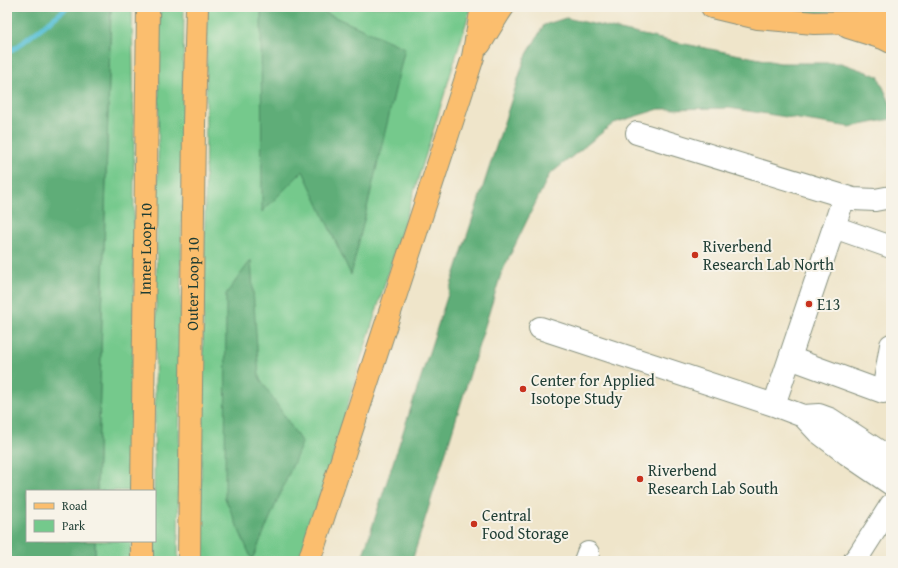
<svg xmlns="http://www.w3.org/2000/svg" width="898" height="568" font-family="'Gentium Book Plus',serif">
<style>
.green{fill:#74c98c;stroke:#4a8360}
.forest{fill:#5fad78;stroke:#3f7556}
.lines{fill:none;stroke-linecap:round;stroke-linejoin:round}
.stream{stroke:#5ac1d7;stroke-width:5}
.minor-casing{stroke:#87917f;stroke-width:24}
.major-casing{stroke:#87917f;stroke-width:24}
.highway-casing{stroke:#87917f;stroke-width:24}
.minor{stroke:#fff;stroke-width:22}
.major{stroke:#fbbe6e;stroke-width:22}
.highway{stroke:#fbbe6e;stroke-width:22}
.poi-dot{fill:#c8321e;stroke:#f7f3e8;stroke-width:1.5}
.labels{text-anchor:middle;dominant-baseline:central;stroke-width:4;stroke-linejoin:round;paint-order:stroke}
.poi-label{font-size:16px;fill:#1f3d34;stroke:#f7f3e8;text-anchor:start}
.street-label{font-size:16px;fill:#1f3d34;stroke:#f7f3e8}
</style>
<rect width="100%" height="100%" fill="#f7f3e8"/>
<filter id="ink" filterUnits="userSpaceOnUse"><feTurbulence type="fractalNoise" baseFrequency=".025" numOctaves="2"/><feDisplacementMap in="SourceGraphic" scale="8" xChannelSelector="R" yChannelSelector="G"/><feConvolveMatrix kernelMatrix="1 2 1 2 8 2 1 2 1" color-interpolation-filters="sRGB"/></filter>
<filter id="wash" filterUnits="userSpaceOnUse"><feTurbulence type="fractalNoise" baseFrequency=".012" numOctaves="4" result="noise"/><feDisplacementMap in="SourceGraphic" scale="16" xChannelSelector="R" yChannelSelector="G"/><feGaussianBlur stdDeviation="0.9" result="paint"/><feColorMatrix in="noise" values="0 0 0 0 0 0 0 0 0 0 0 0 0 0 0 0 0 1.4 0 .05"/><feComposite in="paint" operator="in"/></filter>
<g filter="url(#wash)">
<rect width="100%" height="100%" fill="#efe5ca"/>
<!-- green -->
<path class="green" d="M111 7H132L134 131V290L131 491H97Z
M160 7H184L178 561H154V541H155L154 491 156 306Z
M207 7H471L427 151 362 356 333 457 300 561H202L201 470 205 206Z
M758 7H890L887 9 823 12H796Z
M95 541H131L130 561H95Z"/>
<!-- forest -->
<path class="forest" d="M7 7H111L97 491H27V541H95V561H7Z
M261 7H312L405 48 351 275 303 171 262 212Z
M566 18 670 41 780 63H841L878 76 891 105V119L850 127 729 108 659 109 614 123 549 175 501 274 412 561H361L525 58 544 25Z
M251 260 259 377 302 443 252 560 225 498 226 294Z"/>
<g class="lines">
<!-- stream -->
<path class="stream" d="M7 52 17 47 68 7"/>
</g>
</g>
<g filter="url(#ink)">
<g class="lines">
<!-- minor casing -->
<g class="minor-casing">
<path id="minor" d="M637 133 853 199 875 200 891 197
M834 227 891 247
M540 328 774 405 803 416 819 415 830 419 885 455 891 458
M790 358 883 392 891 345
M774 405 844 197
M803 416 818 432 847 454 891 484
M585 561 588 553
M854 561 859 555 891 505"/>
</g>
<!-- major casing -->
<g class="major-casing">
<path id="major" d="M712 7 758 18 814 23 859 22 891 18
M848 27 883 38 891 42"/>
</g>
<!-- highway casing -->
<g class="highway-casing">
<g id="highway">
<path d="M480 44 499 13 503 7"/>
<path id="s1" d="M142 491 148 7"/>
<path d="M142 561V541"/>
<path id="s2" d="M189 561 194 124 197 7"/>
<path d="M309 561 436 171 473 57 482 7"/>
</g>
</g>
<!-- minor -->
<use href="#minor" class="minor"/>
<!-- major -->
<use href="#major" class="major"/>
<!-- highway -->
<use href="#highway" class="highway"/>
</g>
</g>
<!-- markers -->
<g class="poi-dot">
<circle cx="695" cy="255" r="4"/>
<circle cx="809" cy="304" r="4"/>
<circle cx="523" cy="389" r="4"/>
<circle cx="640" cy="479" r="4"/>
<circle cx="474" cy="524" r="4"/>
</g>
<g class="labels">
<!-- poi labels -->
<g class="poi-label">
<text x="703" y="246">Riverbend<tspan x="703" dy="18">Research Lab North</tspan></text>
<text x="817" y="304">E13</text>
<text x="531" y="380">Center for Applied<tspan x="531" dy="18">Isotope Study</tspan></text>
<text x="648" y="470">Riverbend<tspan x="648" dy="18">Research Lab South</tspan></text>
<text x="482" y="515">Central<tspan x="482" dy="18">Food Storage</tspan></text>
</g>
<!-- street labels -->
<g class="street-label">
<text stroke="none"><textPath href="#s1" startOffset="242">Inner Loop 10</textPath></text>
<text stroke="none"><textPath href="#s2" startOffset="277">Outer Loop 10</textPath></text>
</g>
</g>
<!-- margin -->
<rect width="898" height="568" fill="none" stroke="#f7f3e8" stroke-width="24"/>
<!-- legend -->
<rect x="26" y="490" width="130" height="52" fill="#f7f3e8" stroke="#a1aaa0"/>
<rect x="34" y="503" width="20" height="6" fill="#fbbe6e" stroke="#a1aaa0"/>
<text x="62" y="510" font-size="12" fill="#1f3d34">Road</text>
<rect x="34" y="520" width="20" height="12" fill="#74c98c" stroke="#a1aaa0"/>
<text x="62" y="530" font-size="12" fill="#1f3d34">Park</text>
</svg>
